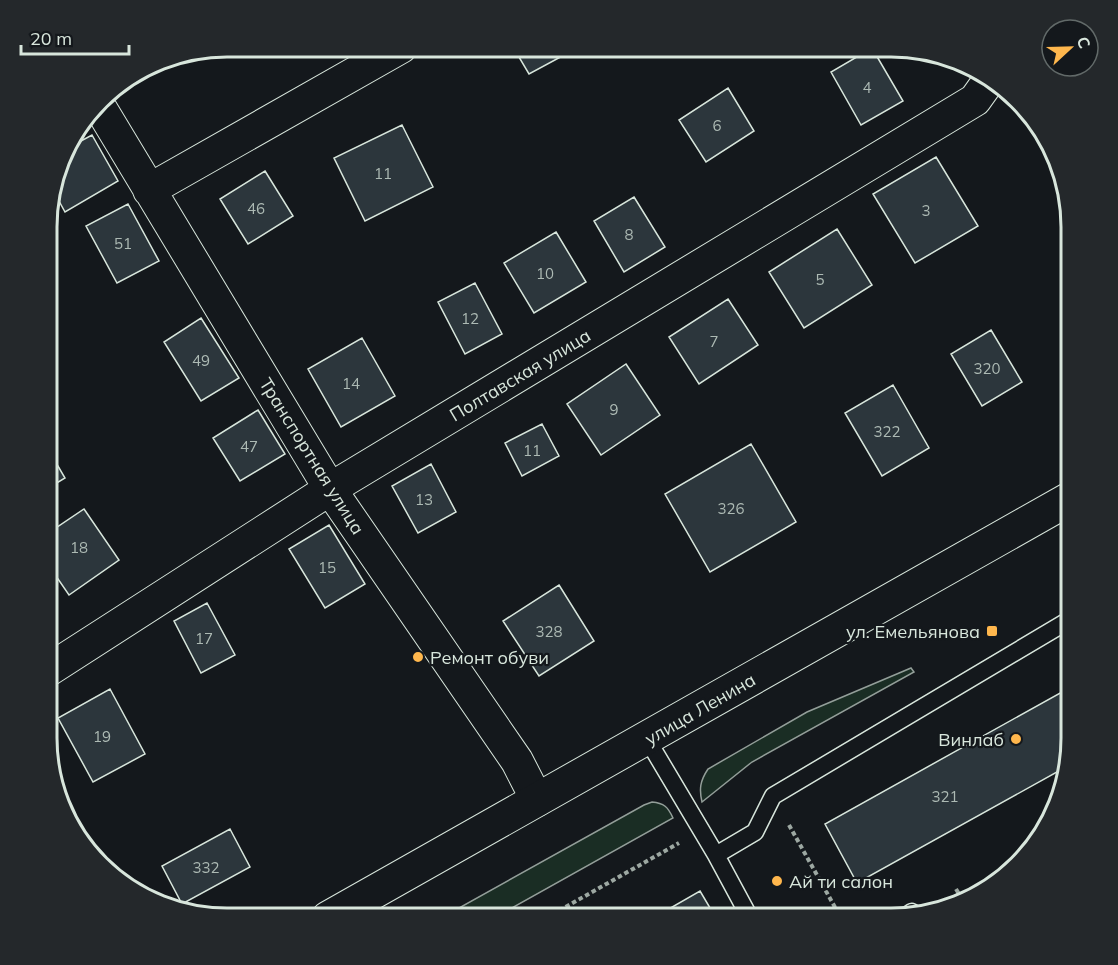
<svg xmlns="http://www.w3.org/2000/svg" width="1118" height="965" font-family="Mulish,sans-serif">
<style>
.green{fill:#1a2d24;stroke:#939e99;stroke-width:1.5}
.building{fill:#2c363c;stroke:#d8e6dc;stroke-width:1.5}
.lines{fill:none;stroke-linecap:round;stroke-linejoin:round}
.lane-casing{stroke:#d8e6dc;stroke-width:19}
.street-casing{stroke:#d8e6dc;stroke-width:34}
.secondary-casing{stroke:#d8e6dc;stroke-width:35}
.path{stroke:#9da8a2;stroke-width:4;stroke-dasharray:4.5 3;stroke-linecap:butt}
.lane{stroke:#14181c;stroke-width:16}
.street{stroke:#14181c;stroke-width:32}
.secondary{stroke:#14181c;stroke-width:33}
.poi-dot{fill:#ffb74d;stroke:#14181c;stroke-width:2}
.labels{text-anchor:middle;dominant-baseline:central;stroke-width:4.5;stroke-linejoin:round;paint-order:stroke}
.number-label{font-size:15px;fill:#adbab4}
.street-label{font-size:18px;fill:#d8e6dc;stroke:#14181c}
.poi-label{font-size:18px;fill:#d8e6dc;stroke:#14181c;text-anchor:end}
.rim{fill:none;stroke:#d8e6dc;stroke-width:3}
</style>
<rect width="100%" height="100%" fill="#14181c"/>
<!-- green -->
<path class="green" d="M911 668 914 672 752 762 702 802C699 789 700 781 708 769L807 712Z
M652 802C664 803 668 807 673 818L494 918H441L644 805Z"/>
<!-- building -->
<path class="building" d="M279 47H298L285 55Z
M513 47H579L529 74Z
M872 48 903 101 861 125 831 72Z
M183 54 148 76 144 70 169 56Z
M728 88 754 131 706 162 679 120Z
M402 125 433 187 365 221 334 158Z
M92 135 118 181 65 212 53 190 66 149Z
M936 157 978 226 915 263 873 194Z
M265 171 293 216 248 244 220 199Z
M634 197 665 247 624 272 594 221Z
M128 204 159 261 117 283 86 226Z
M837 229 872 285 804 328 769 272Z
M556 232 586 282 534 313 504 263Z
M475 283 502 334 465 354 438 302Z
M728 299 758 345 699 384 669 337Z
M201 318 239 378 201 401 164 342Z
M991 330 1022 382 982 406 951 354Z
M362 338 395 396 341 427 308 369Z
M626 364 660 415 601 455 567 404Z
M893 385 929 448 882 476 845 413Z
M258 410 285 454 240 481 213 438Z
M542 424 559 456 522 476 505 443Z
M751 444 796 522 710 572 665 494Z
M48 449 65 478 47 489Z
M431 464 456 512 418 533 392 486Z
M84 509 119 560 69 595 47 563V534Z
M329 525 365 584 325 608 289 549Z
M559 585 594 641 539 676 503 621Z
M207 603 235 655 201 673 174 621Z
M1071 687 1072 738 1066 767 857 883 825 824Z
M110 689 145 754 93 782 58 718Z
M230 829 250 867 182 904 162 866Z
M700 891 716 918H653Z"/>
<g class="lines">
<!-- lane casing -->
<g class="lane-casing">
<path id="lane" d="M647 739 716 855 750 918
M716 855 755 832 773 796 1071 619
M903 918 912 912 914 915"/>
</g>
<!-- street casing -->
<g class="street-casing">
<path id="street" d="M98 104 330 489 517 761 537 800
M149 190 401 47
M47 671 330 489 975 100 990 79"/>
</g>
<!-- secondary casing -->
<g class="secondary-casing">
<path id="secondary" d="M328 918 1071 498"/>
</g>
<!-- path -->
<path class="path" d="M789 825 841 918
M956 889 964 902
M546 918 679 843"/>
<!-- lane -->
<use href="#lane" class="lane"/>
<!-- street -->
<use href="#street" class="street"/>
<!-- secondary -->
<use href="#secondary" class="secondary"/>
</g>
<!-- markers -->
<g class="poi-dot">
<rect x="986" y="625" width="12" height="12" rx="3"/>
<circle cx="418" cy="657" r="6"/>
<circle cx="1016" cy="739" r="6"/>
<circle cx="777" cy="881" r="6"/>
</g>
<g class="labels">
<!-- number labels -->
<g class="number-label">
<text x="867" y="87">4</text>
<text x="717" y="125">6</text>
<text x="383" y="173">11</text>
<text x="256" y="208">46</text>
<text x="926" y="210">3</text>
<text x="629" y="234">8</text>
<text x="123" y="243">51</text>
<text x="545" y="273">10</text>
<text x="820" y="279">5</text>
<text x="470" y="318">12</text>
<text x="714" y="341">7</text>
<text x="201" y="360">49</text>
<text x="987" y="368">320</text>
<text x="351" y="383">14</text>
<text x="614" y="409">9</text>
<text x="887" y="431">322</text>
<text x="249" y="446">47</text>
<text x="532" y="450">11</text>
<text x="424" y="499">13</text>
<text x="731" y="508">326</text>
<text x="79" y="547">18</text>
<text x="327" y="567">15</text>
<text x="549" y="631">328</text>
<text x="204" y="638">17</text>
<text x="102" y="736">19</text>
<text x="945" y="796">321</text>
<text x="206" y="867">332</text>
</g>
<!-- street labels -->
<g class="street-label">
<text transform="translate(520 375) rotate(-31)">Полтавская улица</text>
<text transform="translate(312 456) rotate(58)">Транспортная улица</text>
<text transform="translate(700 709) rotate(-30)">улица Ленина</text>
</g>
<!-- poi labels -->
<g class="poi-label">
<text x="980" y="631">ул. Емельянова</text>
<text x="430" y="657" text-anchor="start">Ремонт обуви</text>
<text x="1004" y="739">Винлаб</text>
<text x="789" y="881" text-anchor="start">Ай ти салон</text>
</g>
</g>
<!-- crop -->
<path d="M0 0H1118V965H0ZM227 57H891A170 170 0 0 1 1061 227V738A170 170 0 0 1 891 908H227A170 170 0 0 1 57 738V227A170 170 0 0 1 227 57Z" fill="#24282b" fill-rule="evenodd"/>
<path class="rim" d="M227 57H891A170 170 0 0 1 1061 227V738A170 170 0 0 1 891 908H227A170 170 0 0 1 57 738V227A170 170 0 0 1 227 57Z"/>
<!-- north arrow -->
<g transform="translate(1070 48) rotate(68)"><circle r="28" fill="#14181c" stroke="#626a69" stroke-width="1.5"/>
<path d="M0-4.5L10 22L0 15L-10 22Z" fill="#ffb74d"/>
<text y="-9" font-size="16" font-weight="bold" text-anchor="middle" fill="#d8e6dc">С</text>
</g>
<!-- scale -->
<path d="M21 45v9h108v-9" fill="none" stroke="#d8e6dc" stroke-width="3"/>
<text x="30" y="45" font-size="18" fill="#d8e6dc" stroke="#14181c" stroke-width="4.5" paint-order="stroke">20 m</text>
</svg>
